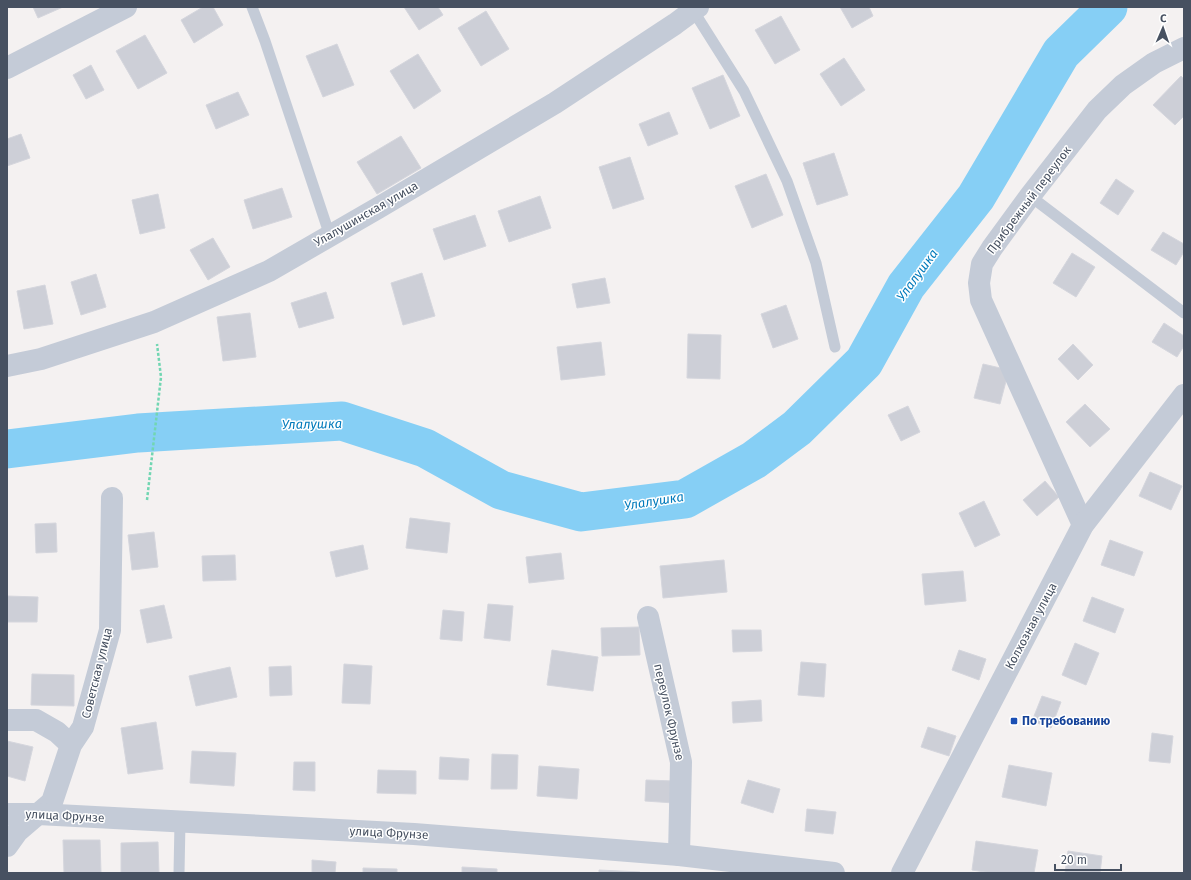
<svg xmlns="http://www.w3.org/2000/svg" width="1191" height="880" font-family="'Fira Sans',sans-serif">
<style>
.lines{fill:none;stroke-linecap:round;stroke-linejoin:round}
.river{stroke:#86cff5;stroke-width:39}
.building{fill:#cdcfd7;stroke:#d5d6dd}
.path{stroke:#71d6b2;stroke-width:2.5;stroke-dasharray:3 2;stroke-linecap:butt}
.service{stroke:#c4cbd7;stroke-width:11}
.minor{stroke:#c4cbd7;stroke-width:22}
.tertiary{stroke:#c4cbd7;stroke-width:22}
.transit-dot{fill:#1a4fb4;stroke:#fff;stroke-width:1.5}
.labels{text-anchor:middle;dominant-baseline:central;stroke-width:3;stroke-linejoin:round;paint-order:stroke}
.street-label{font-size:12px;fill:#475161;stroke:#fff}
.transit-label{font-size:12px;font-weight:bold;fill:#164399;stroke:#fff;text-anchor:start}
.water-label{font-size:13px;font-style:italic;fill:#007abb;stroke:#fff}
</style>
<rect width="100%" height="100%" fill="#f4f1f1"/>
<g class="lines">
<!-- river -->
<path class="river" d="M7 449 138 433 342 421 425 448 501 490 581 512 685 499 754 460 797 428 864 362 906 286 976 197 1061 53 1108 7"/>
</g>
<!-- building -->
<path class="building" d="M33 7H63L38 18Z
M203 7H213L223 25 194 43 181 20Z
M404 7H438L443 15 419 30Z
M840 7H869L873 16 852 28Z
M486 11 509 49 481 66 458 28Z
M781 16 800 50 775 64 755 30Z
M145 35 167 73 138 89 116 51Z
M337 44 354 85 323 97 306 56Z
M418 54 441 91 414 109 390 71Z
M844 58 865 90 841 106 820 74Z
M91 65 104 90 86 99 73 75Z
M723 75 740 116 710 129 692 88Z
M1181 76 1184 79V116L1175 125 1153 105Z
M238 92 249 115 216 129 206 105Z
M669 112 678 134 648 146 639 124Z
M21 134 30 158 7 166V139Z
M401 136 421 168 377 194 357 162Z
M834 153 848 195 817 205 803 163Z
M630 157 644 199 613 209 599 167Z
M766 174 783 215 752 228 735 186Z
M1116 179 1134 191 1118 215 1100 203Z
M282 188 292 217 253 229 244 200Z
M158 194 165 228 140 234 132 200Z
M540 196 551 228 509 242 498 211Z
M475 215 486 246 444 260 433 229Z
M1163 232 1184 244V252L1176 265 1151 250Z
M213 238 230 267 208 280 190 250Z
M1072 253 1095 267 1076 297 1053 283Z
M422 273 435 316 403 325 391 283Z
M96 274 106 307 81 315 71 282Z
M605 278 610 303 577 308 572 284Z
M45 285 53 324 24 329 17 291Z
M326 292 334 318 299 328 291 303Z
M786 305 798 339 773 348 761 314Z
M250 313 256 357 223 361 217 317Z
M1164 323 1184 336V346L1177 357 1152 342Z
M688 334 721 335 720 379 687 378Z
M601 342 605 375 561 380 557 347Z
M1073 344 1093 365 1078 380 1058 359Z
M983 364 1009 370 1000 404 974 398Z
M1085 404 1110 429 1090 447 1066 422Z
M908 406 920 432 901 441 888 415Z
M1150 472 1182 486 1171 510 1139 496Z
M1045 481 1059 497 1037 516 1023 500Z
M984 501 1000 535 975 547 959 513Z
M410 518 450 523 447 553 406 548Z
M56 523 57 552 36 553 35 524Z
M154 532 158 567 132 570 128 535Z
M1110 540 1143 552 1134 576 1101 565Z
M363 545 368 569 336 577 330 552Z
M561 553 564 579 529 583 526 557Z
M235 555 236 580 203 581 202 556Z
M724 560 727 592 663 598 660 566Z
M963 571 966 601 925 605 922 574Z
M7 596 38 597 37 622H7Z
M1092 597 1124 609 1115 633 1083 621Z
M488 604 513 606 510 641 484 638Z
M164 605 172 638 147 643 140 610Z
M443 610 464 612 462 641 440 639Z
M639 627 640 655 602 656 601 628Z
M732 630H761L762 651 733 652Z
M1075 643 1099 653 1086 685 1062 675Z
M552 650 598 657 593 691 547 685Z
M959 650 986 659 979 680 952 670Z
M801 662 826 664 824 697 798 695Z
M344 664 372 666 370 704 342 703Z
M291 666 292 695 270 696 269 667Z
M230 667 237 697 196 706 189 676Z
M32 674 74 675V706L31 705Z
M1042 696 1061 702 1051 728 1032 721Z
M761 700 762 721 733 723 732 702Z
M156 722 163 769 128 774 121 728Z
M928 727 956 736 949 756 921 747Z
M1152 733 1173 736 1170 763 1149 761Z
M7 741 33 747 25 781 7 776Z
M192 751 236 753 234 786 190 783Z
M492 754 518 755 517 789H491Z
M440 757 469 759 468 780 439 779Z
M294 762H315V791L293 790Z
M1009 765 1052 773 1046 806 1002 797Z
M539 766 579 769 577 799 537 796Z
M378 770 416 771V794L377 793Z
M646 780 675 781 674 803 645 801Z
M748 780 780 789 773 813 741 803Z
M807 809 836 812 833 834 805 831Z
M63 840H100L101 873H64Z
M976 841 1038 850 1034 873H991L972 870Z
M158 842 159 873H121V843Z
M1068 851 1102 856 1100 873H1065Z
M312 860 336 862 335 873H312Z
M462 867 497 869V873H462Z
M363 868 397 869V873H363Z
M599 870 640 872V873H599Z"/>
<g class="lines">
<!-- path -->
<path class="path" d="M147 500 161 377 157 344"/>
<!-- service -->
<path class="service" d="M252 7 265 41 330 236
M691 7 744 91 787 181 816 263 835 347
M1030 196 1184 313
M179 873 180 822"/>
<!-- minor -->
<path class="minor" d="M7 68 126 7
M7 366 41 359 154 322 269 271 378 208 555 103 675 24 698 7
M1083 525 981 300 979 283 982 264 992 248 1030 196 1097 110 1123 85 1154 63 1184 48
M648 617 681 762 679 855
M7 720H36L57 732 71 745
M7 846 17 832 52 802 71 745 83 727 110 630 112 498"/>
<!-- tertiary -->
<path class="tertiary" d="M7 814H38L414 834 679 855 834 873
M902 873 1083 525 1184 395"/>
</g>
<!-- markers -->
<rect class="transit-dot" x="1010" y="717" width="8" height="8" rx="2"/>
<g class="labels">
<!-- street labels -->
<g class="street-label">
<text transform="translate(1029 200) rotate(-53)">Прибрежный переулок</text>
<text transform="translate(366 214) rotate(-30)">Улалушинская улица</text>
<text transform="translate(1031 626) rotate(-62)">Колхозная улица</text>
<text transform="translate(97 673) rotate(-76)">Советская улица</text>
<text transform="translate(669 712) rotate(77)">переулок Фрунзе</text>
<text transform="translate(65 816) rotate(3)">улица Фрунзе</text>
<text transform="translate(389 833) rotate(3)">улица Фрунзе</text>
</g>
<!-- transit labels -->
<g class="transit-label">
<text x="1022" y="721">По требованию</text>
</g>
<!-- water labels -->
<g class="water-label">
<text transform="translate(917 275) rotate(-54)">Улалушка</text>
<text transform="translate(312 424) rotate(-1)">Улалушка</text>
<text transform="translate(654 501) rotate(-9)">Улалушка</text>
</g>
</g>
<!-- border -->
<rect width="1191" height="880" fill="none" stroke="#475161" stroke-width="16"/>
<!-- north arrow -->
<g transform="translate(1163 28) rotate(2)" stroke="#ffffff" stroke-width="3" paint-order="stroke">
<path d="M0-3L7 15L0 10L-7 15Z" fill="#475161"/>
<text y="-6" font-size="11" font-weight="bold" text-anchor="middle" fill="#475161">С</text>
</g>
<!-- scale -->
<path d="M1055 864v6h66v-6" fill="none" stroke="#475161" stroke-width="2"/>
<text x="1061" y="864" font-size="12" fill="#475161" stroke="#ffffff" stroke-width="3" paint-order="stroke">20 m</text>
</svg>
